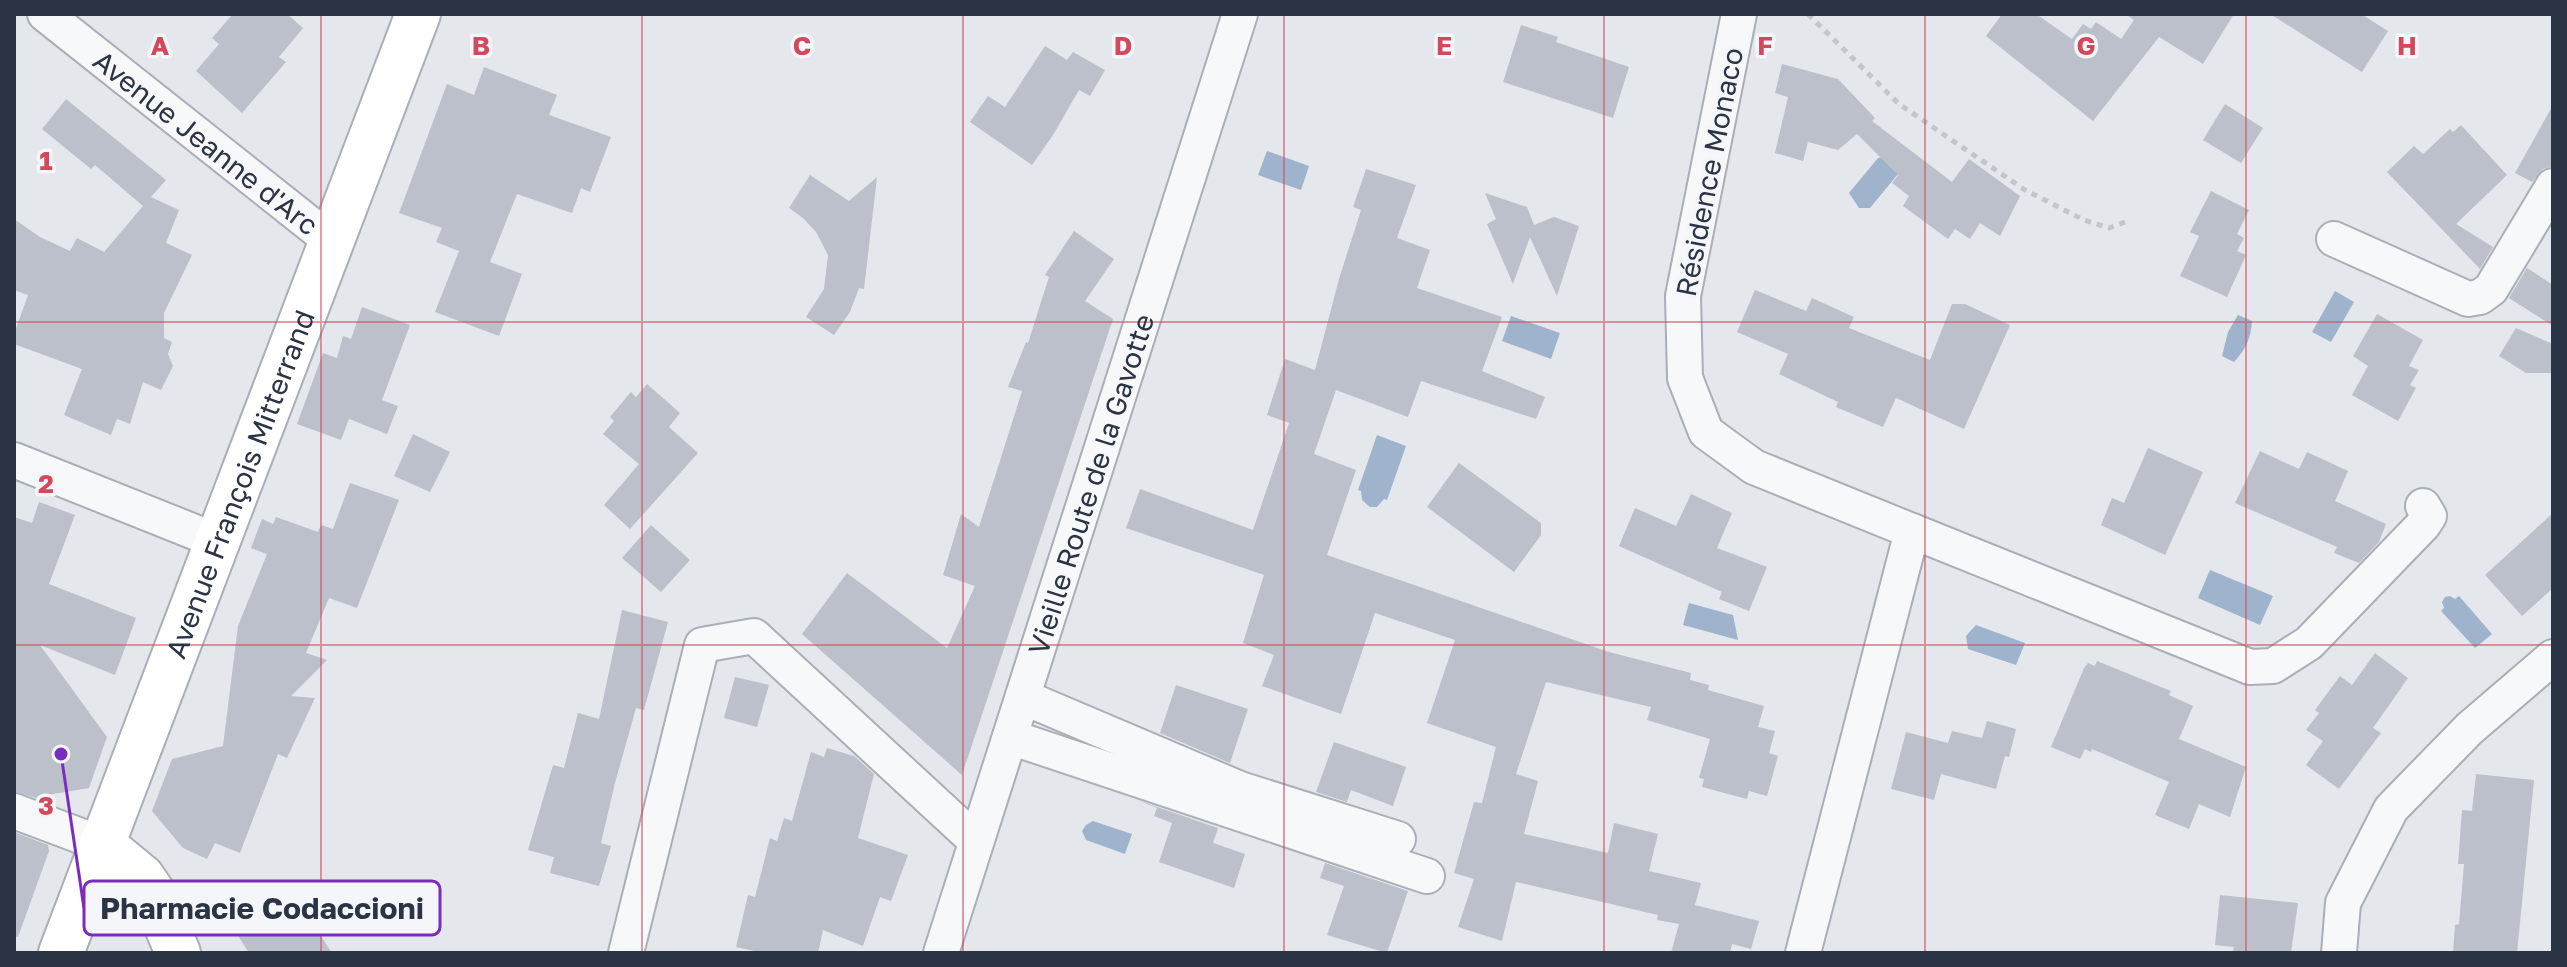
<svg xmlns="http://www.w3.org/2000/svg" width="2567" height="967" font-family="'Golos Text',sans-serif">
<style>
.water{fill:#9fb4cc}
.building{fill:#bbc0ca}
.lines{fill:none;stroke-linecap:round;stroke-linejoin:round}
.street-casing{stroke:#a9aeb7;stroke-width:38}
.secondary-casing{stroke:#a9aeb7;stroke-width:48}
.path{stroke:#c2c5cb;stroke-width:5;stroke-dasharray:6 6;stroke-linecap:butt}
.street{stroke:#f7f8fa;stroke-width:34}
.secondary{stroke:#fff;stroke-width:44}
.grid{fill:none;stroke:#d1495b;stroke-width:2;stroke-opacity:0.55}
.labels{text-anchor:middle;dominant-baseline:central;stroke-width:7;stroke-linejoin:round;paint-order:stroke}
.street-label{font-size:28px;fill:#2b3445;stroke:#f4f6f9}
.grid-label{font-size:26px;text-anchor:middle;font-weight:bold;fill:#d1495b;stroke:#f4f6f9;stroke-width:7;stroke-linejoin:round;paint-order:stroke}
.leader{fill:none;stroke:#7b2cbf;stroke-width:3}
.callout-dot{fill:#7b2cbf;stroke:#f4f6f9;stroke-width:3}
.callout{fill:#f4f6f9;stroke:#7b2cbf;stroke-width:3}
.callout-label{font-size:30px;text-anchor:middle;font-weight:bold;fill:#2b3445}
</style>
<rect width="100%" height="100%" fill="#e4e7ec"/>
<!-- water -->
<path class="water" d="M1267 151 1309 166 1301 190 1258 175Z
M1884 157 1898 174 1870 208H1859L1849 193 1878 158Z
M2335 291 2354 302 2331 342 2312 332Z
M2238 315 2252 321C2251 338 2246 349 2234 362L2222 356 2228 332Z
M1511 316 1560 333 1551 359 1502 341Z
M1377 435 1406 446 1387 500 1384 499 1377 507H1370L1362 500 1361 491 1358 490Z
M2210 570 2273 596 2260 625 2198 598Z
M2450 596 2455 599 2459 596 2492 634 2475 648 2441 611 2444 608 2442 602 2445 597Z
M1689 603 1733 615 1738 640 1683 625Z
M1976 625 2025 643 2016 665 1968 649 1966 636Z
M1093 821 1132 834 1125 854 1086 840 1082 831 1086 825Z"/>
<!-- building -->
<path class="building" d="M233 14H287L303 28 279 57 286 62 242 113 196 71 219 44 212 38Z
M2002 14H2036L2072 39 2083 24 2091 29 2096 22 2121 39 2134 20 2125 14H2234L2203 64 2159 37 2093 121 1986 36Z
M2270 14H2361L2388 31 2362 72Z
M1521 25 1558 37 1556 42 1629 67 1613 118 1503 82Z
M1045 46 1067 60 1073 52 1105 70 1090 96 1079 90 1053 135 1032 165 970 122 988 96 1005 107Z
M1782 64 1838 79 1875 118 1872 121 1952 182 1969 159 2020 196 2000 236 1980 223 1970 239 1955 229 1948 239 1903 206 1909 196 1892 183 1898 175 1857 134 1838 150 1808 142 1803 161 1775 153 1788 97 1775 93Z
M484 67 557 95 549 115 611 137 590 192 581 188 572 213 517 194 490 262 522 274 499 336 435 312 459 251 436 242 442 228 399 213 447 84 474 95Z
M66 99 166 180 151 197 179 210 166 243 192 255 164 313V338L172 342 168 354 173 366 161 390 143 382 130 424 117 419 111 435 64 415 82 369 14 344V334L28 295 14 290V219L40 237 70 251 77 238 104 252 143 206 95 165 91 169 42 129Z
M2225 104 2263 128 2241 163 2203 140Z
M2553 105V166L2543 169 2532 182 2515 173Z
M2461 125 2507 175 2456 224 2493 247 2480 269 2387 172 2414 146 2423 154 2450 129 2453 132Z
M1366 169 1416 185 1397 238 1430 250 1417 288 1502 317 1482 371 1545 397 1536 419 1421 381 1408 417 1336 390 1314 454 1356 470 1327 555 1609 652 1691 673 1690 680 1709 685 1708 690 1764 706 1758 727 1775 731 1769 753 1778 756 1767 796 1749 791 1747 799 1702 787 1704 779 1699 778 1710 739 1647 720 1651 707 1546 682 1516 774 1538 781 1524 834 1608 853 1614 823 1658 834 1649 871 1701 883 1695 905 1759 921 1751 949 1732 944 1730 953H1671L1679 924 1657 920 1658 915 1516 882 1502 941 1458 927 1474 879 1454 873 1474 802 1482 803 1496 747 1427 723 1455 640 1375 613 1341 714 1262 686 1274 655 1243 643 1264 575 1126 528 1140 489 1253 530 1289 423 1267 415 1285 359 1315 370 1339 279 1361 210 1353 207Z
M810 175 849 201 877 177 864 289 859 288 850 312 834 335 806 317 824 289 828 255 816 232 803 218 789 208Z
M2211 191 2249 210 2237 234 2244 238 2237 251 2246 255 2227 297 2180 276 2199 236 2190 232Z
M1485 193 1527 207 1534 225 1554 217 1579 226 1557 296 1530 237 1513 284 1487 224 1496 219Z
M1074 231 1114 259 1085 301 1113 319 962 775 802 634 847 573 947 648 975 586 943 575 961 514 979 527 1022 391 1008 387 1026 342 1028 343 1049 277 1045 275Z
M2527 268 2553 285V326L2509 298Z
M1755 290 1806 311 1812 298 1854 317 1849 328 1930 360 1952 304H1965L2010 325 1964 429 1896 398 1883 427 1836 407 1838 402 1779 374 1788 354 1737 332Z
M362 307 410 325 382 400 398 406 387 434 349 419 341 440 297 424 323 353 337 358 343 336 351 339Z
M2377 314 2423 340 2409 366 2419 370 2410 385 2416 388 2398 421 2352 395 2368 366 2353 356Z
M2516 328 2553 344V373H2526L2499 356Z
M647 384 680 413 669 427 698 453 630 529 604 505 639 464 603 434 614 421 610 417 631 392 636 397Z
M413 434 450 452 430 492 394 476Z
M2148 448 2203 472 2165 555 2101 525 2112 498 2124 503Z
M2260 451 2299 469 2307 452 2348 471 2335 501 2386 524 2379 542 2359 563 2334 553 2337 547 2235 503Z
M1459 463 1541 523V535L1514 572 1427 507Z
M350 483 399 500 357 608 329 598 306 653 327 660 291 696 315 698 287 758 278 754 240 853 215 843 207 859 183 848 152 811 172 759 223 746 238 626 267 554 251 548 262 519 273 524 276 517 318 532 321 525 333 529Z
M1691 494 1732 513 1717 548 1767 567 1749 611 1719 599 1722 592 1619 546 1635 508 1676 526Z
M39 502 75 515 49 584 136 618 115 675 40 645 107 737 89 788 41 796 42 800 14 791V517L32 523Z
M2553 513V588L2522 616 2485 575Z
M651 525 690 560 661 592 622 558Z
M622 610 668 622 644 710 636 708 615 783 601 843 611 846 599 886 550 873 554 857 528 850 553 765 564 768 578 713 599 719Z
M2375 653 2408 678 2373 728 2381 733 2339 789 2306 765 2323 741 2306 730 2319 713 2315 710 2340 676 2352 685Z
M2097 661 2171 691 2169 695 2193 706 2179 739 2246 767 2230 817 2199 804 2189 829 2155 815 2169 782 2092 749 2091 752 2085 749 2080 759 2051 747 2084 668 2088 663 2095 666Z
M735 677 769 685 757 727 724 718Z
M1176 685 1248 709 1230 763 1160 733Z
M1987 721 2016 729 2009 757 2005 756 1996 789 1941 774 1934 800 1891 789 1906 732 1948 743 1952 731 1982 738Z
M1334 742 1406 767 1393 806 1351 790 1347 802 1316 792Z
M827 748 854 756 874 774 858 838 908 855 891 901 880 897 863 946 823 930 818 953H763L736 947 748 895 755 897 770 838 777 841 784 818 792 821 811 752 824 757Z
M2476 774 2534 780 2517 953H2453L2455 925 2459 924 2464 864H2458L2462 810 2472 811Z
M1137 800 1218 828 1213 843 1245 854 1234 888 1159 862 1172 823 1154 816 1157 808Z
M14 832 48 845 49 851 18 937 14 936Z
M1325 863 1408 891 1387 953 1327 935 1344 886 1320 878Z
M294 894 332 953H249L237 934 258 921 255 916Z
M2220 895 2298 903 2291 953H2233L2234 947 2215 945Z"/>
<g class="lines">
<!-- street casing -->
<g class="street-casing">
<g id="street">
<path id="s1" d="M45 14 330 240"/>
<path d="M1739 14 1683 296 1685 378 1706 432 1754 467 1912 531 1803 953"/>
<path d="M2334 239 2468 299 2480 297 2491 289 2553 186"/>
<path d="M14 460 217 541"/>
<path d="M1912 531 2250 667 2273 666 2309 643 2423 525 2429 516 2423 506"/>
<path d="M1023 697 1240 789 1398 839"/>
<path d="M1010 737 1427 876"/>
<path d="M14 811 102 844"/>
<path d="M626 953 702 645 754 636 976 841"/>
<path id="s2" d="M941 953 1240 14"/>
<path d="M2339 953 2343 903 2391 809 2469 729 2553 657"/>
</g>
</g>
<!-- secondary casing -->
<g class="secondary-casing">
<g id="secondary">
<path d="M102 844 142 877 153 893 178 953"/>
<path id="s3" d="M61 953 418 14"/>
</g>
</g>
<!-- path -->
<path class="path" d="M1808 14 1899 104 2025 190 2084 220 2109 228 2125 222"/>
<!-- street -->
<use href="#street" class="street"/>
<!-- secondary -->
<use href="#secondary" class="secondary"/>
</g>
<!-- grid -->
<path class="grid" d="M321 14V953M642 14V953M963 14V953M1284 14V953M1604 14V953M1925 14V953M2246 14V953M14 322H2553M14 645H2553"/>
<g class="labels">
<!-- street labels -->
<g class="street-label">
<text stroke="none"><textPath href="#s1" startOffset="206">Avenue Jeanne d'Arc</textPath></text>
<text transform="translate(1709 172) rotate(-79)">Résidence Monaco</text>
<text stroke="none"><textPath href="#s3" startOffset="502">Avenue François Mitterrand</textPath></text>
<text stroke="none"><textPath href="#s2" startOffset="492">Vieille Route de la Gavotte</textPath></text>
</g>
</g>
<g class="grid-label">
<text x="160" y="55">A</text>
<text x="481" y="55">B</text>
<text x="802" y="55">C</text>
<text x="1123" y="55">D</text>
<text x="1444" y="55">E</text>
<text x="1765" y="55">F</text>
<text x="2086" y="55">G</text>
<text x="2407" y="55">H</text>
<text x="46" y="170">1</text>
<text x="46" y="493">2</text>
<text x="46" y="815">3</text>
</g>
<!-- callouts -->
<path class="leader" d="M61 754L84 908"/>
<circle class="callout-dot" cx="61" cy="754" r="8"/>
<rect class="callout" x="84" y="881" width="356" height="54" rx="8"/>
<g class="callout-label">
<text x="262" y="919">Pharmacie Codaccioni</text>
</g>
<!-- border -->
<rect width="2567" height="967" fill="none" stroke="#2b3445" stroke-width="32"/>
</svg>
